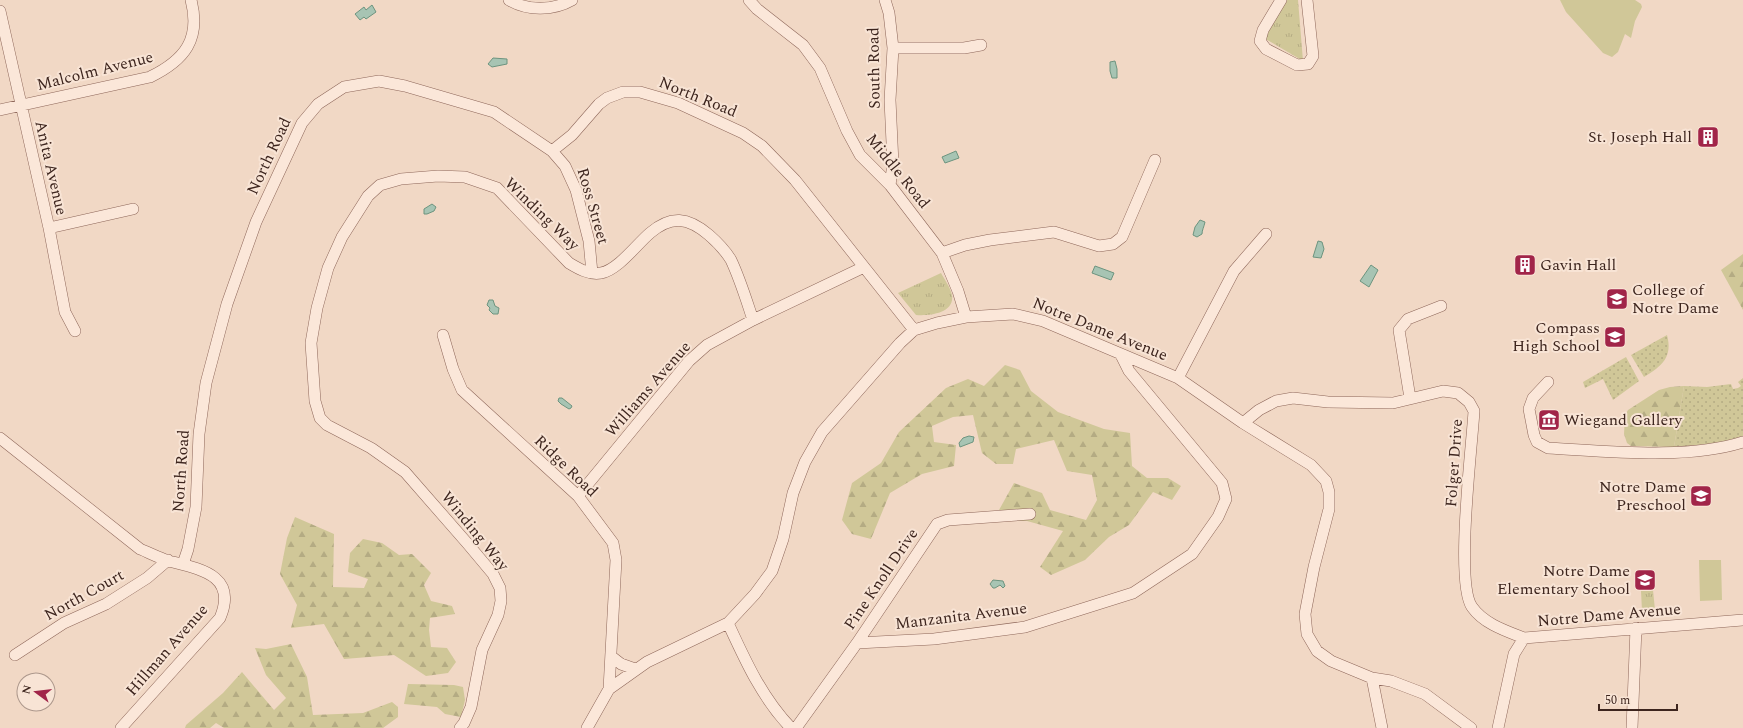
<svg xmlns="http://www.w3.org/2000/svg" width="1743" height="728" font-family="Spectral,serif">
<style>
.grass{fill:url(#grass-dots)}
.forest{fill:url(#forest-firs)}
.park{fill:url(#park-tufts)}
.pitch{fill:#d0c798}
.water{fill:#a7c4b3;stroke:#6d947f}
.lines{fill:none;stroke-linecap:round;stroke-linejoin:round}
.street-casing{stroke:#8e675a;stroke-width:12}
.street{stroke:#fbe7d9;stroke-width:11}
.labels{text-anchor:middle;dominant-baseline:central;stroke-width:4;stroke-linejoin:round;paint-order:stroke}
.street-label{font-size:16px;fill:#3d251e;stroke:#f8e4d5}
.poi-label{font-size:16px;fill:#3d251e;stroke:#f8e4d5;text-anchor:end}
</style>
<defs>
<pattern id="grass-dots" width="8" height="8" patternUnits="userSpaceOnUse"><rect width="8" height="8" fill="#d0c798"/><path d="M2 2h.1M6 6h.1" fill="none" stroke="#b4ab83" stroke-width="1.8" stroke-linecap="round"/></pattern>
<pattern id="forest-firs" width="22" height="20" patternUnits="userSpaceOnUse"><rect width="22" height="20" fill="#d0c798"/><path d="M5 1l3.5 6h-7zM16 11l3.5 6h-7z" fill="#b4ab83"/></pattern>
<pattern id="park-tufts" width="24" height="20" patternUnits="userSpaceOnUse"><rect width="24" height="20" fill="#d0c798"/><path d="M3 7l-1-3M5 7V3M7 7l1-3M15 17l-1-3M17 17v-4M19 17l1-3" fill="none" stroke="#b4ab83"/></pattern>
</defs>
<rect width="100%" height="100%" fill="#f1d8c5"/>
<!-- grass -->
<path class="grass" d="M1667 335C1673 357 1662 366 1644 377L1631 355Z
M1626 357 1639 381 1613 400 1603 379 1585 388 1583 382Z
M1743 378V436L1719 443 1674 447 1684 386 1707 387 1731 384 1733 389 1738 388 1741 386 1738 382Z"/>
<!-- forest -->
<path class="forest" d="M1743 254V310L1721 270Z
M1005 365 1020 370 1031 391 1058 412 1104 429 1130 433 1132 466 1147 478H1168L1181 486 1172 500 1153 492 1129 525 1109 537 1085 560 1051 575 1040 567 1063 531 1027 521H1008L999 510 1014 483 1042 493 1050 510 1086 520 1097 500 1092 475 1067 471 1054 440 1016 449 1013 464H996L982 453 973 415 953 417 932 426 934 442 956 445 954 466 922 474 890 493 871 539 852 534 842 520 852 483 881 463 899 432 946 388 968 379 984 386Z
M1684 386 1674 447 1631 446 1627 443 1624 434 1625 415 1628 410 1659 390 1670 387Z
M295 517 334 534 333 587 364 588 368 579 348 572 350 553 363 539 382 543 399 555 412 554 431 573 424 585 431 601 452 606 455 614 430 618 429 630 431 647 447 648 456 662 448 673 426 676 394 655 344 659 324 624 291 628 297 605 280 574 287 538Z
M291 644 307 677 313 715 363 713 392 702 398 707V717L383 728H224L216 723 210 728H185L186 725 223 693 242 672 274 710 286 698 266 675 255 648 266 649Z
M408 684 454 685 463 687 465 700 461 717 445 714 437 707 404 704Z"/>
<!-- park -->
<path class="park" d="M1283 0H1298L1303 61 1264 38Z
M941 273C945 280 950 287 952 295 955 314 928 316 916 315L898 293Z
M1653 590 1655 610 1642 611 1641 591Z"/>
<!-- pitch -->
<path class="pitch" d="M1560 0H1635L1641 4 1642 7 1635 21 1631 38 1625 34 1618 52 1612 57 1603 53 1566 12Z
M1699 560H1721L1722 600 1700 601Z"/>
<!-- water -->
<path class="water" d="M372 5 376 12 366 19 364 17 360 20 355 14 364 7 366 10Z
M493 58 507 59V64L492 67 488 64Z
M1115 61 1117 69V78H1112L1110 71V62Z
M956 151 959 158 945 163 942 157Z
M432 204 436 207 434 211 427 214H424V209Z
M1200 220 1205 222C1204 227 1202 230 1202 234L1197 237 1193 235 1195 227Z
M1318 241 1322 242 1324 249 1321 258 1313 257Z
M1371 265 1378 270 1369 287 1360 281Z
M1095 266 1114 273 1111 280 1092 273Z
M489 300H493L495 306 499 308 498 314H493L489 310 490 308 487 305Z
M559 398H562L572 406 571 408 569 409 561 404 558 401Z
M969 436 974 437 973 442 960 447 959 443 963 438Z
M993 580 1003 581 1005 586 1003 588 1000 585 995 588H993L990 584Z"/>
<g class="lines">
<!-- street casing -->
<g class="street-casing">
<path id="street" d="M509 0C527 11 553 11 572 0
M749 0 757 9 803 45 820 68 847 131 860 155 890 185 942 253 958 291 966 317
M885 0 889 13 893 48 890 100 893 164 890 185
M1281 0 1263 30 1260 41 1266 49 1297 65 1308 64 1313 56 1307 0
M0 11 49 228 65 312 75 331
M893 48H964L981 45
M0 110 150 77C185 60 201 39 191 0
M552 151 565 166 576 190 589 241 592 273
M49 228 133 209
M942 253 965 245 990 240 1054 232 1099 246 1113 244 1122 237 1155 160
M443 335 453 369 462 390 578 496 613 543 616 560 609 689
M1178 378 1234 271 1266 234
M1548 382 1533 398 1529 409 1534 435 1537 442 1548 448C1607 451 1687 460 1743 442
M1410 398 1399 330 1408 319 1441 306
M1243 423 1259 410 1276 401 1293 398 1328 402 1393 403 1443 391 1458 393 1469 402 1474 411C1472 446 1455 583 1472 607 1484 624 1506 631 1524 638
M0 438 140 549C150 553 159 558 169 561 200 569 238 575 220 618L121 728
M578 496 689 361 707 345 753 320 864 267
M183 564 188 549 196 507 199 434 206 383 227 304 256 222 302 123 318 104 344 87 379 81 405 86 494 112 552 151 572 135 599 104 607 98 623 92H640L678 103 743 133 762 146 795 180 914 330
M728 623C745 660 762 698 791 728
M857 643 934 639 1025 627 1133 593 1192 554 1218 517 1226 499 1222 483 1129 371 1121 355
M15 655 64 623 106 604 147 578 168 560
M612 657 621 664 635 669
M1372 678 1382 728
M460 728 464 723 471 707 482 650 498 615 501 601 500 588 493 574 467 543 405 472 371 448 327 425 320 418 315 401 311 343 317 308 328 268 342 237 368 196 380 185 401 179 438 176 465 177 497 188 569 263C579 269 589 275 601 273 618 270 637 244 650 233 671 215 688 217 709 235 717 242 725 250 731 260 740 279 746 299 753 320
M587 728 609 689 647 662 728 623 755 594 772 571 783 539 793 493 805 462 822 432 900 343 914 330 937 323 966 317 1013 314 1043 321 1178 378 1243 423 1311 465 1326 481 1329 492V509L1314 567 1305 614 1307 634 1317 651 1331 661 1372 678 1391 681 1425 694 1471 728
M796 728 857 643 937 524 948 520 1030 514
M1498 728 1514 654 1524 638 1743 620
M1632 728 1636 628"/>
</g>
<!-- street -->
<use href="#street" class="street"/>
</g>
<!-- icons -->
<defs>
<g id="building-square" transform="scale(1.15)"><rect x="-9" y="-9" width="18" height="18" rx="4" fill="#a12549" stroke="#f8e4d5"/><path d="M-4-6H4V6H1V3H-1V6H-4ZM-2.5-4.3h1.7v1.8h-1.7ZM.8-4.3h1.7v1.8H.8ZM-2.5-1h1.7V.8h-1.7ZM.8-1h1.7V.8H.8Z" fill="#fff"/></g>
<g id="university-square" transform="scale(1.15)"><rect x="-9" y="-9" width="18" height="18" rx="4" fill="#a12549" stroke="#f8e4d5"/><path d="M0-5L7-2L0 1L-7-2ZM-4 1L0 2.5L4 1V4Q0 6-4 4Z" fill="#fff"/></g>
<g id="school-square" transform="scale(1.15)"><rect x="-9" y="-9" width="18" height="18" rx="4" fill="#a12549" stroke="#f8e4d5"/><path d="M0-5L7-2L0 1L-7-2ZM-4 1L0 2.5L4 1V4Q0 6-4 4Z" fill="#fff"/></g>
<g id="museum-square" transform="scale(1.15)"><rect x="-9" y="-9" width="18" height="18" rx="4" fill="#a12549" stroke="#f8e4d5"/><path d="M0-6L6-3V-2H-6V-3ZM-5-1h2V3h-2ZM-1-1h2V3h-2ZM3-1h2V3H3ZM-6 4H6V6H-6Z" fill="#fff"/></g>
</defs>
<g fill-rule="evenodd">
<use href="#building-square" x="1708" y="137"/>
<use href="#building-square" x="1525" y="265"/>
<use href="#university-square" x="1617" y="299"/>
<use href="#school-square" x="1615" y="337"/>
<use href="#museum-square" x="1549" y="420"/>
<use href="#school-square" x="1701" y="496"/>
<use href="#school-square" x="1645" y="580"/>
</g>
<g class="labels">
<!-- street labels -->
<g class="street-label">
<text transform="translate(874 68) rotate(-91)">South Road</text>
<text transform="translate(95 71) rotate(-14)">Malcolm Avenue</text>
<text transform="translate(698 97) rotate(22)">North Road</text>
<text transform="translate(269 156) rotate(-65)">North Road</text>
<text transform="translate(51 168) rotate(77)">Anita Avenue</text>
<text transform="translate(898 171) rotate(51)">Middle Road</text>
<text transform="translate(593 206) rotate(74)">Ross Street</text>
<text transform="translate(542 214) rotate(44)">Winding Way</text>
<text transform="translate(1100 329) rotate(22)">Notre Dame Avenue</text>
<text transform="translate(648 389) rotate(-49)">Williams Avenue</text>
<text transform="translate(1454 463) rotate(-86)">Folger Drive</text>
<text transform="translate(566 466) rotate(44)">Ridge Road</text>
<text transform="translate(181 471) rotate(-86)">North Road</text>
<text transform="translate(475 531) rotate(51)">Winding Way</text>
<text transform="translate(881 579) rotate(-56)">Pine Knoll Drive</text>
<text transform="translate(84 595) rotate(-29)">North Court</text>
<text transform="translate(1609 615) rotate(-5)">Notre Dame Avenue</text>
<text transform="translate(961 616) rotate(-7)">Manzanita Avenue</text>
<text transform="translate(167 650) rotate(-49)">Hillman Avenue</text>
</g>
<!-- poi labels -->
<g class="poi-label">
<text x="1692" y="137">St. Joseph Hall</text>
<text x="1540" y="265" text-anchor="start">Gavin Hall</text>
<text x="1632" y="290" text-anchor="start">College of<tspan x="1632" dy="18">Notre Dame</tspan></text>
<text x="1600" y="328">Compass<tspan x="1600" dy="18">High School</tspan></text>
<text x="1564" y="420" text-anchor="start">Wiegand Gallery</text>
<text x="1686" y="487">Notre Dame<tspan x="1686" dy="18">Preschool</tspan></text>
<text x="1630" y="571">Notre Dame<tspan x="1630" dy="18">Elementary School</tspan></text>
</g>
</g>
<!-- north arrow -->
<g transform="translate(36 692) rotate(285)"><circle r="19" fill="#f8e4d5" stroke="#ad988c"/>
<path d="M0-3L7 15L0 10L-7 15Z" fill="#a12549"/>
<text y="-6" font-size="11" font-weight="bold" text-anchor="middle" fill="#3d251e">N</text>
</g>
<!-- scale -->
<path d="M1599 704v6h78v-6" fill="none" stroke="#3d251e" stroke-width="2"/>
<text x="1605" y="704" font-size="12" fill="#3d251e" stroke="#f8e4d5" stroke-width="3" paint-order="stroke">50 m</text>
</svg>
